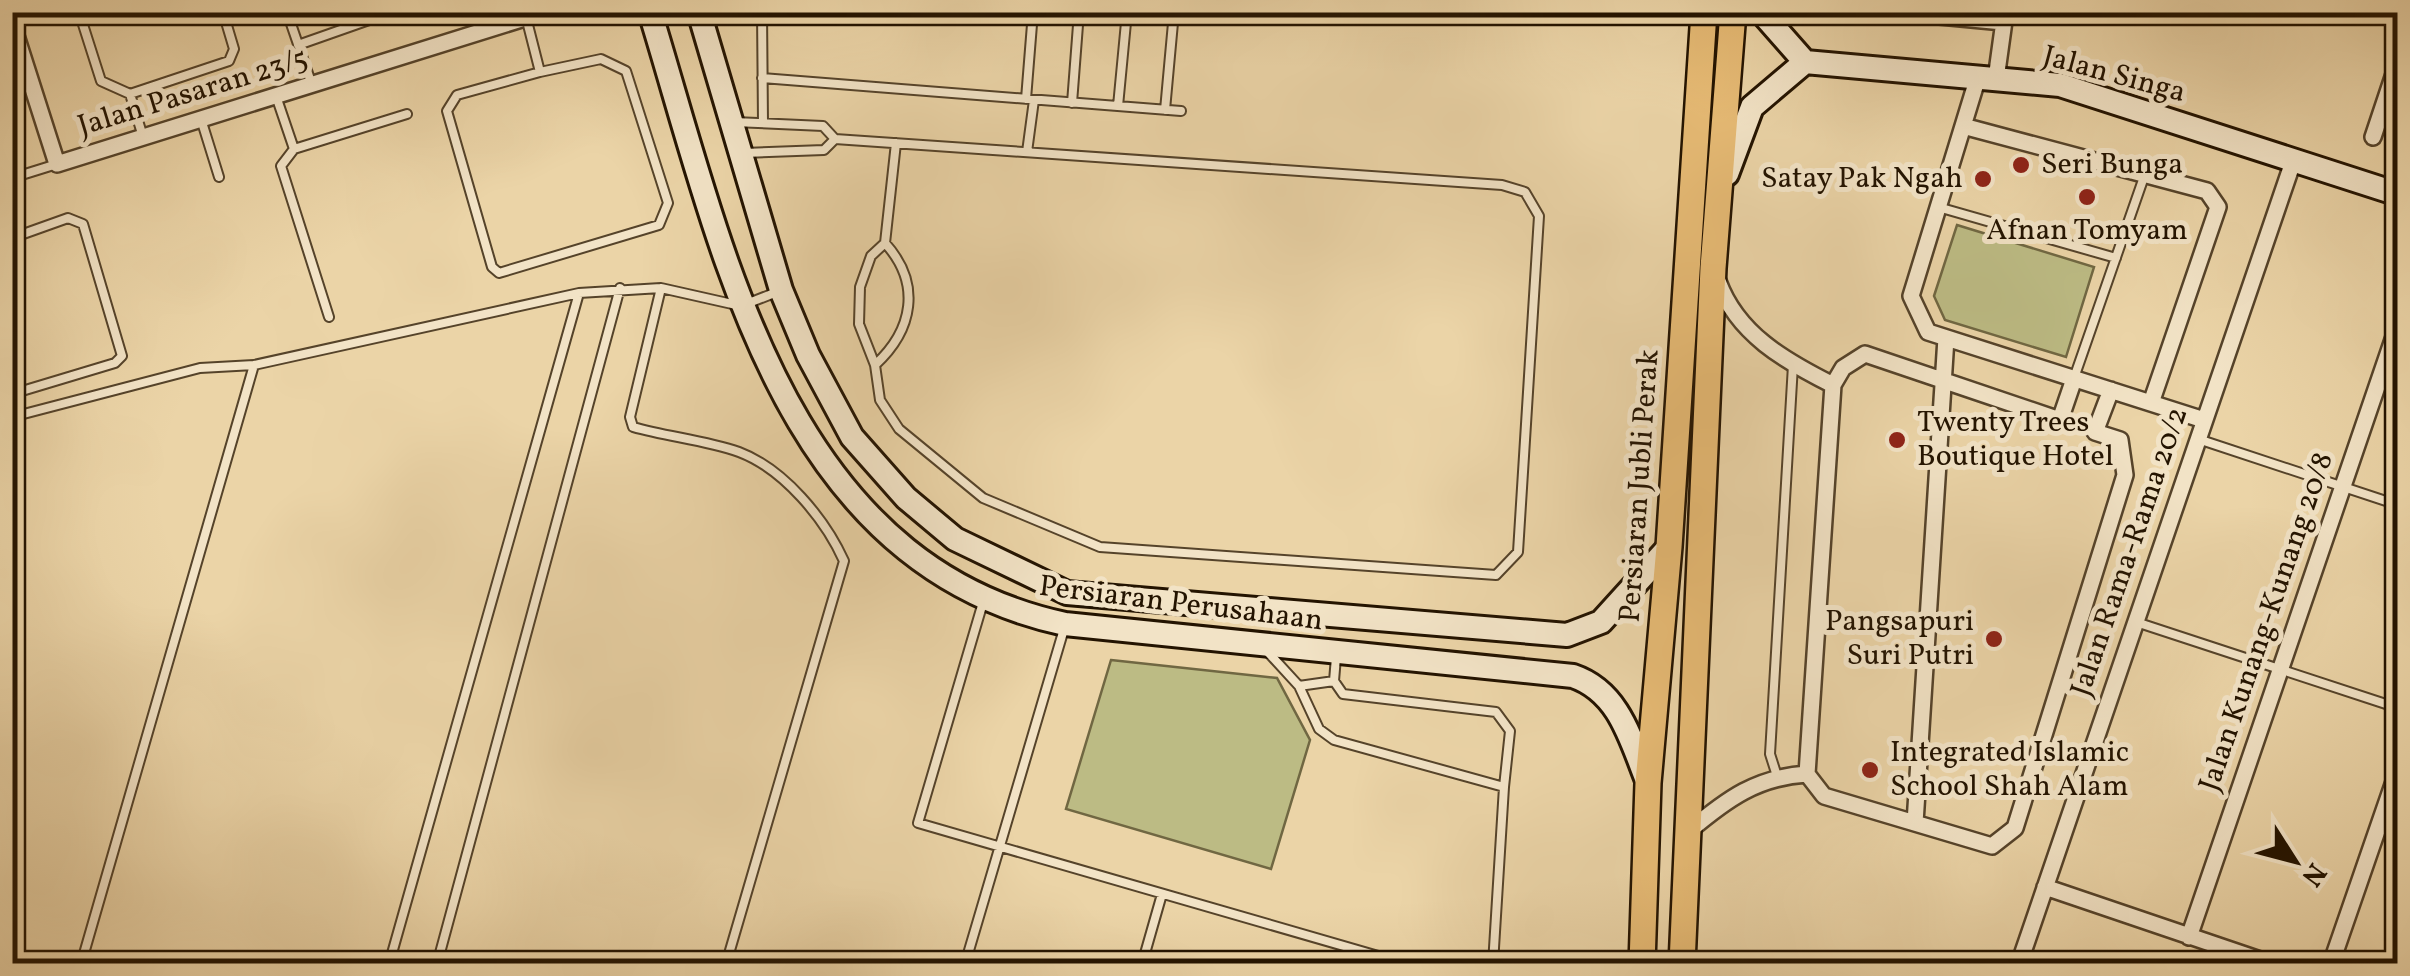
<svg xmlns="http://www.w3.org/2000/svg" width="2410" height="976" font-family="Vollkorn,serif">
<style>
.green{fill:#bcbb84;stroke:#706742;stroke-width:2.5}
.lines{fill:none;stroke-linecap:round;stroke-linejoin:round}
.lane-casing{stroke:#55432a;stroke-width:12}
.street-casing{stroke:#55432a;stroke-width:20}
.secondary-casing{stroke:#231300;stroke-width:28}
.primary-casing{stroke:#231300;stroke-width:30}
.lane{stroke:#f2e3c6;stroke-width:8}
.street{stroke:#f2e3c6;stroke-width:15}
.secondary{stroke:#f2e3c6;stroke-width:22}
.primary{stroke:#e6ba74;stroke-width:25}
.poi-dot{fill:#8f2418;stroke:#f2e3c6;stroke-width:4}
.labels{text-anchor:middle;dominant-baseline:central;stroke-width:10;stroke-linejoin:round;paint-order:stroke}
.street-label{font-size:30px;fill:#231300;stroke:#f2e3c6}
.poi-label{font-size:30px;fill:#231300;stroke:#f2e3c6;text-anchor:start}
</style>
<rect width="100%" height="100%" fill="#ebd4a7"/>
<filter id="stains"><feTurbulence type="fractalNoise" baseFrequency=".002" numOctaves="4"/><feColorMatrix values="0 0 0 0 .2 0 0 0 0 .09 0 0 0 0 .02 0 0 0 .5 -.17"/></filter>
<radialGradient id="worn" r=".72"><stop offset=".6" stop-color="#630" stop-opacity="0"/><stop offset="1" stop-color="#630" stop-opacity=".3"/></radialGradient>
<!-- green -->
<path class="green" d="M1957 225 2094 267 2066 357 1945 320 1934 296Z
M1111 660 1277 678 1310 740 1271 869 1066 809Z"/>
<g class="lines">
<!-- lane casing -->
<g class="lane-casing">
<path id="lane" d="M79 12 101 81 130 94 143 137
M762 12 763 123
M526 17 540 72 601 59 626 71 668 203 659 225 499 273 492 267 447 111 457 95 540 72
M289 18 312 85
M298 45 389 13
M762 78 1181 111
M130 94 229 61 234 49 223 12
M276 96 294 149 281 166 329 317
M1026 99 1033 12
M1072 103 1079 12
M1118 106 1127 12
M1165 110 1174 12
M201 119 219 177
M734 122 823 126 835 139 824 150 744 153
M835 139C1058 154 1280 170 1502 185L1525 192 1539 216 1518 552 1496 575 1100 547 983 498 899 429 880 400 875 365 859 324 860 287 871 256 885 243 896 143
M294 149 407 114
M1027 152 1034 100
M12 178 57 164
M1938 207 2116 258
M12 238 68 218 83 224 122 356 115 363 12 394
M661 288 630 417 633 427C668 437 705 440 739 452 784 469 825 519 844 561L726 964
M875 365C913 330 922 284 885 243
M2074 378 2145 174
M12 417 200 368 254 365
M2198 439 2398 505
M984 599 918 823 1406 964
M2136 622 2398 708
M1265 649 1299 686 1319 729 1334 740 1504 787 1510 731 1496 712 1343 694 1334 681 1336 657
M1299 686 1334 681
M1777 776 1770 754 1793 365
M81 964 254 365 579 293 661 288 741 306 777 292
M389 964 579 293
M437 964 620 288
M965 964 1064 629
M1142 964 1162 894
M1493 964 1504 787"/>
</g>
<!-- street casing -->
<g class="street-casing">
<path id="street" d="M1897 12 2003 22
M12 23 57 164 544 12
M1978 77 1911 296 1928 332 2204 420
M1996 79 2005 14
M1963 126 2207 191 2218 207 2151 403
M2373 137 2398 62
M1718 281C1737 334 1785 361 1833 385
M2074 379 2060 420 1865 354 1843 368 1833 385 1807 774 1824 796 1992 846 2015 828 2125 475 2120 440 2095 432 2111 390
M1915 823 1946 338
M1689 831C1727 799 1757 777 1807 774
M2045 887 2272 964
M2189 937 2398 325
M2019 964 2294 159
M2331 964 2398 770"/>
</g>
<!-- secondary casing -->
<g class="secondary-casing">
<path id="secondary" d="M650 12C723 249 781 563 1065 624L1573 676C1620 692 1631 741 1648 783
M699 12 781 290 808 355 852 437 906 498 955 539 1067 593 1567 635 1601 622 1669 547
M1761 12 1805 62
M1805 62 2060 85 2398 194
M1727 174 1752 107 1805 62"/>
</g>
<!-- primary casing -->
<g class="primary-casing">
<path id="primary" d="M1642 964 1648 783 1669 547 1704 12
M1682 964 1713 268 1733 12"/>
</g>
<!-- lane -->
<use href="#lane" class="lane"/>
<!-- street -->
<use href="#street" class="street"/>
<!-- secondary -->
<use href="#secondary" class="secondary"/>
<!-- primary -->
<use href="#primary" class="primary"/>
</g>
<!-- markers -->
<g class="poi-dot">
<circle cx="2021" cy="165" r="10"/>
<circle cx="1983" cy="179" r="10"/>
<circle cx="2087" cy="197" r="10"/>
<circle cx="1897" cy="440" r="10"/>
<circle cx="1994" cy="639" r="10"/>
<circle cx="1870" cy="770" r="10"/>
</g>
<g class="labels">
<!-- street labels -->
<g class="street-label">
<text transform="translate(2114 75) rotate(15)">Jalan Singa</text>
<text transform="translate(193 93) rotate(-17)">Jalan Pasaran 23/5</text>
<text transform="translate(1640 486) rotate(-86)">Persiaran Jubli Perak</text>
<text transform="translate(2130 552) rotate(-71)">Jalan Rama-Rama 20/2</text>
<text transform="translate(1181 604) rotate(7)">Persiaran Perusahaan</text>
<text transform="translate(2267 622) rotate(-71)">Jalan Kunang-Kunang 20/8</text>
</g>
<!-- poi labels -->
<g class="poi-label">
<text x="2041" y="165">Seri Bunga</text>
<text x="1963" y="179" text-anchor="end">Satay Pak Ngah</text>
<text x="2087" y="231" text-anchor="middle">Afnan Tomyam</text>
<text x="1917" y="423">Twenty Trees<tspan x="1917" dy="34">Boutique Hotel</tspan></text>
<text x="1974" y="622" text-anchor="end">Pangsapuri<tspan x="1974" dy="34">Suri Putri</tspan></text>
<text x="1890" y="753">Integrated Islamic<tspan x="1890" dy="34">School Shah Alam</tspan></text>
</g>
</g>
<!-- margin -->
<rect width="2410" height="976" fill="none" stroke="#ebd4a7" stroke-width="50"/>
<rect x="15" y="15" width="2380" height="946" fill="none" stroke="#231300" stroke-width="5"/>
<rect x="25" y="25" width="2360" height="926" fill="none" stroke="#231300" stroke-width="2.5"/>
<!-- north arrow -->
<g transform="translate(2295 861) rotate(126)" stroke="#f2e3c6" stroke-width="8" paint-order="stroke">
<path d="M0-8L18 38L0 25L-18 38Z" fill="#231300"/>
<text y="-15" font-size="28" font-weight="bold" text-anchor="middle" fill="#231300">N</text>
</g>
<rect width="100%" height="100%" filter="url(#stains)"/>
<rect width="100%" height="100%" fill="url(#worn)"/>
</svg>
